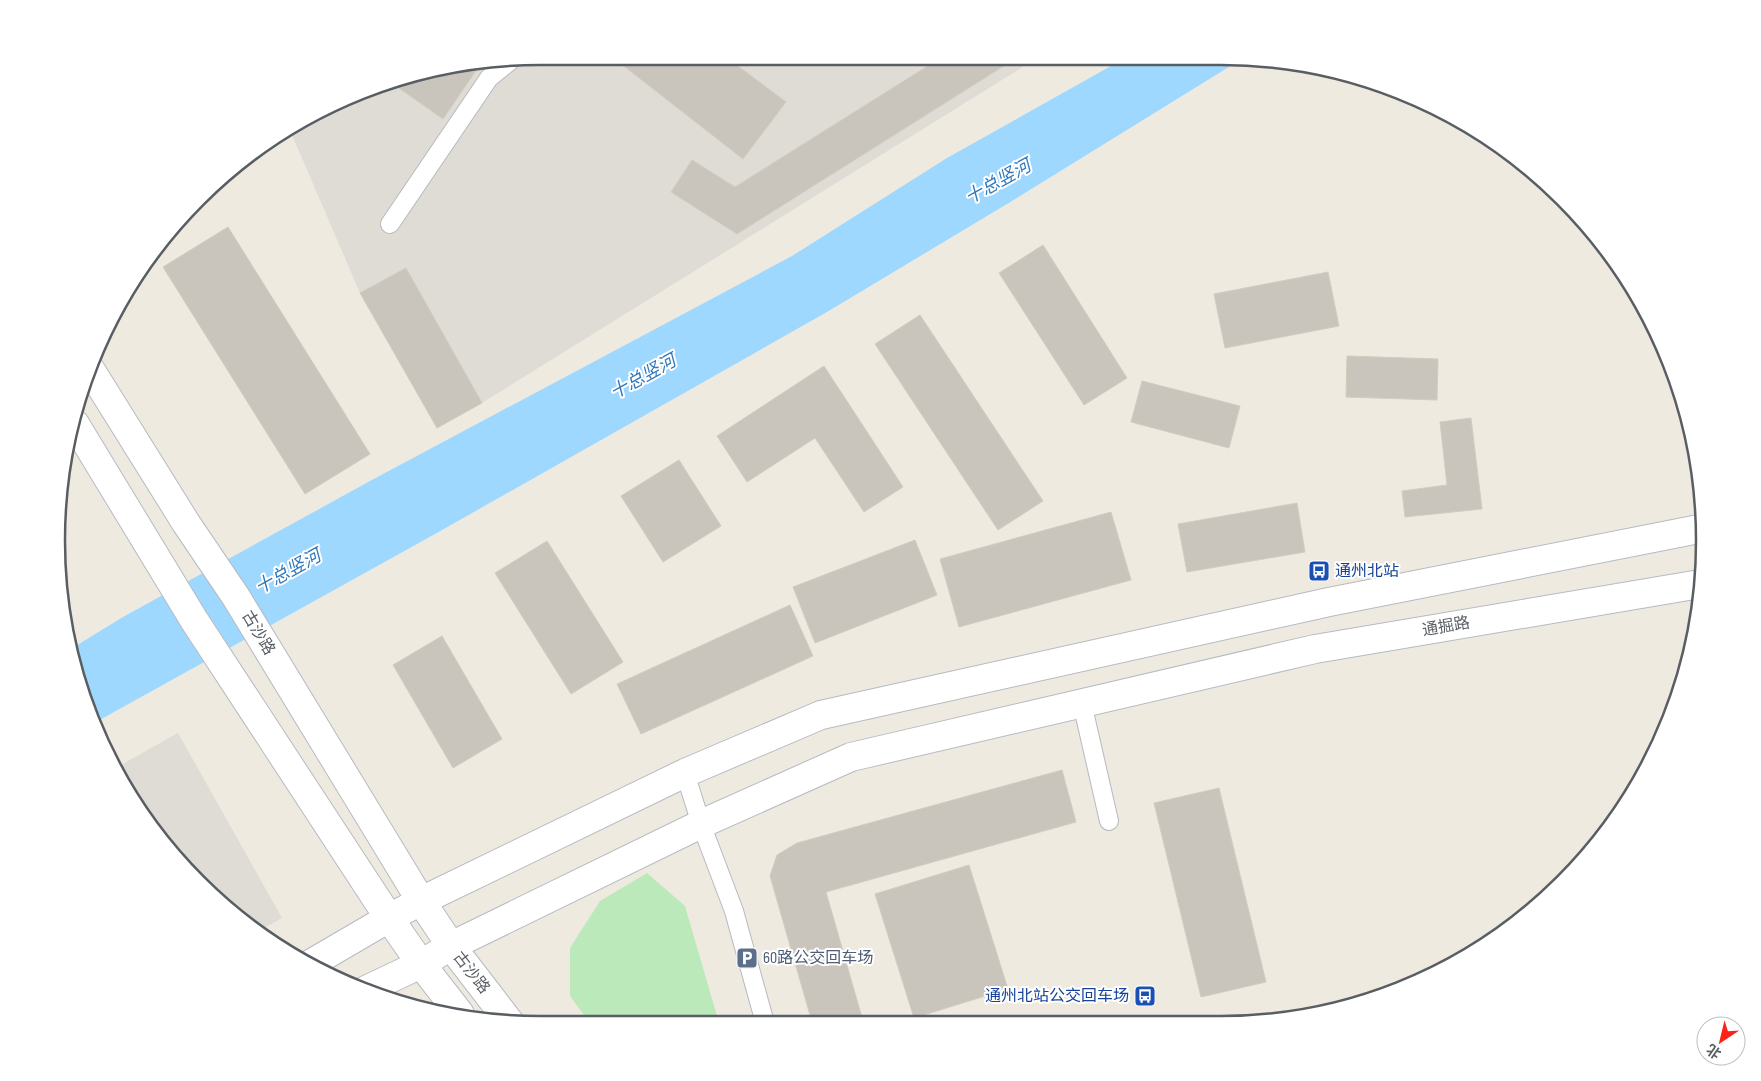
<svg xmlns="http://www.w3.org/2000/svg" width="1761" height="1081" font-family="'Sofia Sans Condensed','Noto Sans SC',sans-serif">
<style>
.industrial{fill:#dedcd5}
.green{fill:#bbe9b9}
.water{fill:#9fd8ff}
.building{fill:#c9c5bd;stroke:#d3ccbe}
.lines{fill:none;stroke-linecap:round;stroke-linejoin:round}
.service-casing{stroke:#b6b9bf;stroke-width:20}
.tertiary-casing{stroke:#b6b9bf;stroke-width:30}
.secondary-casing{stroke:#b6bbc1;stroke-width:30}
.service{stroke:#fff;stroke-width:18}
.tertiary{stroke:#fff;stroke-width:28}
.secondary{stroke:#fff;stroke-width:28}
.labels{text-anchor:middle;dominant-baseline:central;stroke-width:4;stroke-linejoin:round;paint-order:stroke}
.transit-label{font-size:16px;fill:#164399;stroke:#fff;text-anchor:start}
.street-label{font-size:16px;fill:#595e63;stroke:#fff}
.service-label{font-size:16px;fill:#4e5e75;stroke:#fff;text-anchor:start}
.water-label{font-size:18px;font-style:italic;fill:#3178bc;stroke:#fff}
.rim{fill:none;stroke:#595e63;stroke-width:2.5}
</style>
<rect width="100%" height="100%" fill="#eeeae0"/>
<!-- industrial -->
<path class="industrial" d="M541 56 1039 57 482 403 437 428 360 293 292 135 290 133 385 82Z
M178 733 282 918 259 931 156 835 119 766Z"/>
<!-- green -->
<path class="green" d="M647 873 685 906 719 1023H590L570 996V948L600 901Z"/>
<!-- water -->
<path class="water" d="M1127 57H1245L1012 201 827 312 435 534 96 722 82 696 74 647 123 617 370 481 792 256 947 158Z"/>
<!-- building -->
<path class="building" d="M611 56 726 57 786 102 743 159Z
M942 57H1018L737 234 671 192 692 160 735 187Z
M479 66 443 119 389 81Z
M228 227 370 454 305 494 163 267Z
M1043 245 1127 378 1084 405 999 273Z
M406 268 482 403 437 428 360 293Z
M1328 272 1339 326 1225 348 1214 294Z
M920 315 1043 501 998 530 875 344Z
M1347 356 1438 359 1437 400 1346 397Z
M824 366 903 487 864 512 815 438 747 482 717 436Z
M1142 381 1240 406 1229 448 1131 422Z
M1471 418 1482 509 1405 517 1402 491 1447 485 1440 422Z
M679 460 721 526 663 562 621 496Z
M1297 503 1305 552 1187 572 1178 524Z
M1111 512 1131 580 959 627 940 559Z
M915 540 937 595 815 643 793 587Z
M547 541 623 662 571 694 495 573Z
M790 605 813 656 641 734 617 684Z
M442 636 502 739 453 768 393 665Z
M1062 770 1076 822 826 892 863 1021 812 1022 770 876 777 855 797 843Z
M1219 788 1266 982 1201 997 1154 803Z
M969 865 1008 989 914 1018 875 894Z
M1065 1017 1066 1021 1048 1022Z"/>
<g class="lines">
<!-- service casing -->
<g class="service-casing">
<path id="service" d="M390 224 489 78 510 61
M1082 703 1109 821
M685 773 701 824 734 911 765 1023"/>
</g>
<!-- tertiary casing -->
<g class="tertiary-casing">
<path id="tertiary" d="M389 918 421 901
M421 964 451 946"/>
</g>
<!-- secondary casing -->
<g class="secondary-casing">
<path id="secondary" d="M90 369 186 523 236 597 421 901 451 946 511 1024
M75 424 194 620 389 918 421 964 460 1014
M421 901 685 773 821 715 1329 602 1704 528
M451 946 701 824 851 757 1315 649 1700 584
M312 963 389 918
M366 990 421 964"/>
</g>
<!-- service -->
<use href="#service" class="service"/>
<!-- tertiary -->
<use href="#tertiary" class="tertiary"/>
<!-- secondary -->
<use href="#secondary" class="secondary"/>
</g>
<!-- icons -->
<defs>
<g id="bus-square" transform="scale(1.125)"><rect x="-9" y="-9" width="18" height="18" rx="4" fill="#1a4fb4" stroke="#fff"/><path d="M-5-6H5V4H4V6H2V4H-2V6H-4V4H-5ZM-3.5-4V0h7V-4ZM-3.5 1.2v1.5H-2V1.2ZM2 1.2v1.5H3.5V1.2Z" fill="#fff"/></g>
<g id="parking-square" transform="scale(1.125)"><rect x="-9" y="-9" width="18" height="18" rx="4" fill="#5c6f8a" stroke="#fff"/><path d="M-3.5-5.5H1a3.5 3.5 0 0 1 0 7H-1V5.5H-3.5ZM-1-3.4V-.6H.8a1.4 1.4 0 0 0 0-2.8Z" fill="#fff"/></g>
</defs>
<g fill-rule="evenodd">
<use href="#bus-square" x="1319" y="571"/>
<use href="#parking-square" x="747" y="958"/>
<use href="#bus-square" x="1145" y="996"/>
</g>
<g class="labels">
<!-- transit labels -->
<g class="transit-label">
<text x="1335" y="571">通州北站</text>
<text x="1129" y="996" text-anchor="end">通州北站公交回车场</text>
</g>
<!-- street labels -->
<g class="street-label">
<text transform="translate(1446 627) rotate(-10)">通掘路</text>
<text transform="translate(258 633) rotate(59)">古沙路</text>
<text transform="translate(471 973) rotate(52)">古沙路</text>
</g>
<!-- service labels -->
<g class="service-label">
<text x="763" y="958">60路公交回车场</text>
</g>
<!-- water labels -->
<g class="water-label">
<text transform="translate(998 182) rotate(-29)">十总竖河</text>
<text transform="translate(643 377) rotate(-29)">十总竖河</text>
<text transform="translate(288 572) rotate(-29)">十总竖河</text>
</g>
</g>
<!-- crop -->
<path d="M0 0H1761V1081H0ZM540 65H1221A475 475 0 0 1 1696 540V541A475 475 0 0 1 1221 1016H540A475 475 0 0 1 65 541V540A475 475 0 0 1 540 65Z" fill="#fff" fill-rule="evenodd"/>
<path class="rim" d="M540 65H1221A475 475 0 0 1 1696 540V541A475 475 0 0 1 1221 1016H540A475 475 0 0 1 65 541V540A475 475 0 0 1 540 65Z"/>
<!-- north arrow -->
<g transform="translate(1721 1041) rotate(215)"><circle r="24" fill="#ffffff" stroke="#bdbfc1"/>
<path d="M0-4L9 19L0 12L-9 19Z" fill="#fb2419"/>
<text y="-8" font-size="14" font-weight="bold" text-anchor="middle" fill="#595e63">北</text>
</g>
</svg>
